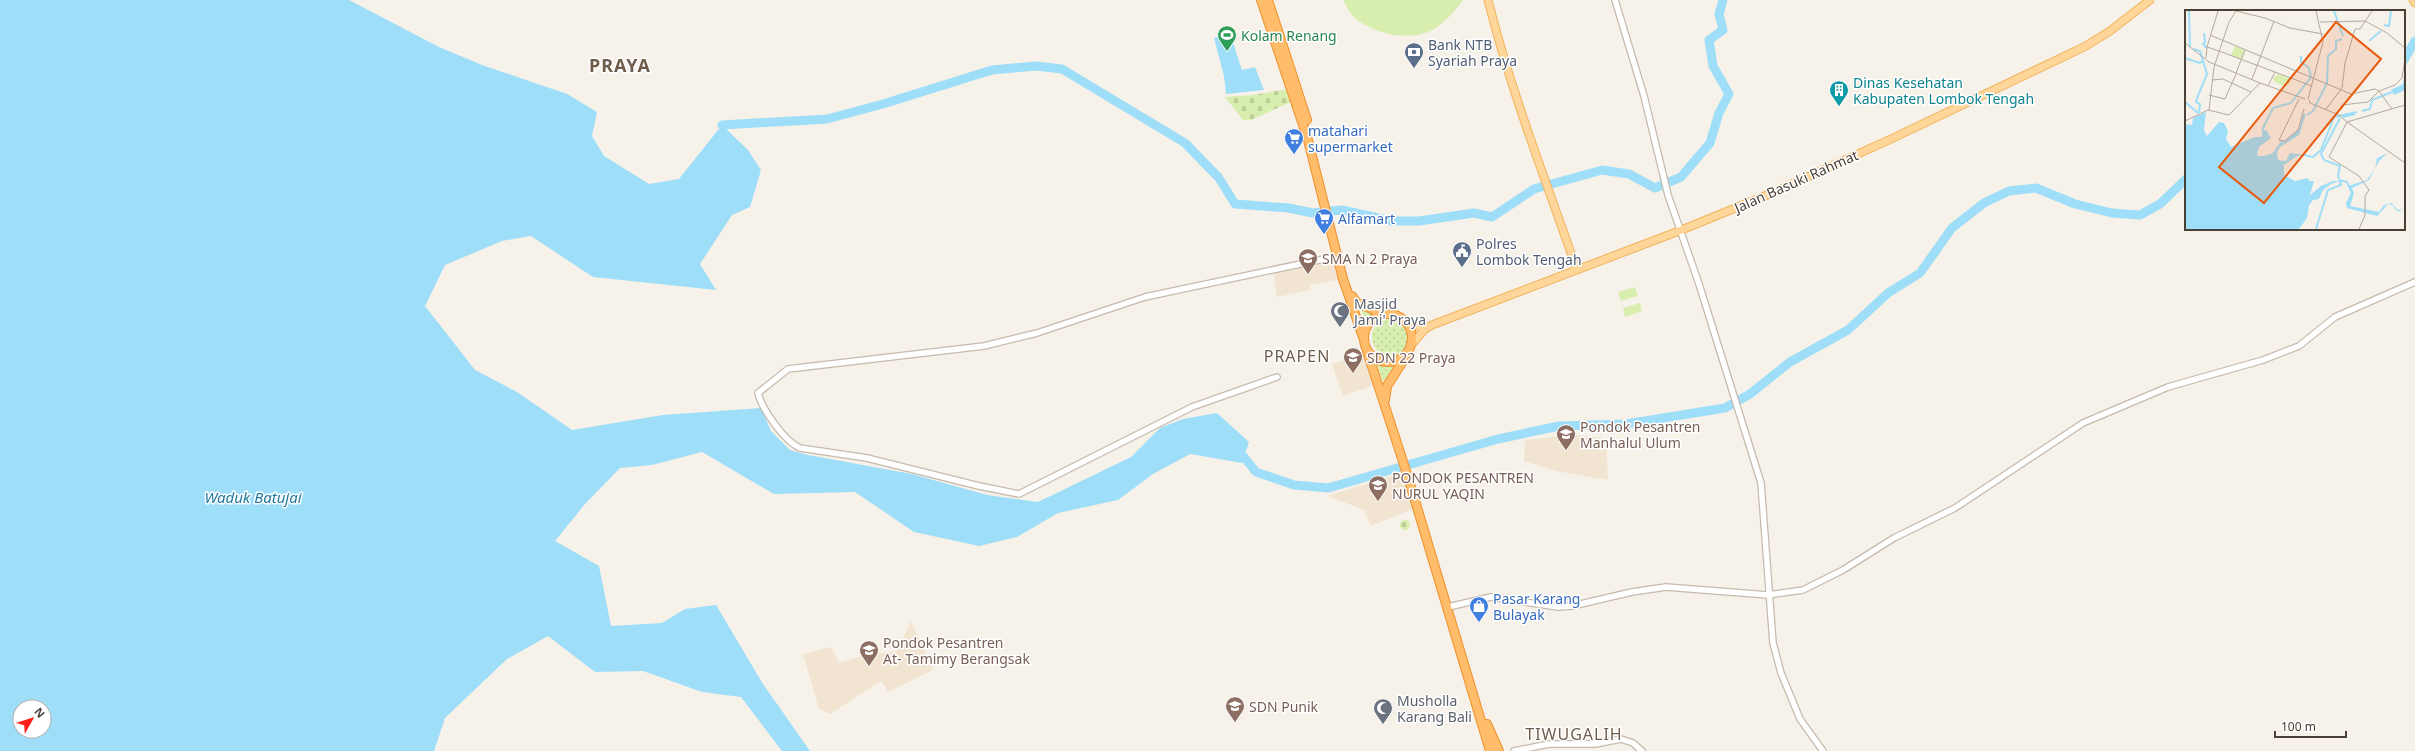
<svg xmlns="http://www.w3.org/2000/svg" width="2415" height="751" font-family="'Noto Sans',sans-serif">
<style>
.education{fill:#f1e4d1}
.grass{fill:url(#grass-dots)}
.cemetery{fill:url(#cemetery-stones)}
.garden{fill:#d8eeae}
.water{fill:#9fdef8;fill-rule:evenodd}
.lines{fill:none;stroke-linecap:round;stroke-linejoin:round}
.river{stroke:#9fdef8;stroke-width:9}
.minor-casing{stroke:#c6baad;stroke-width:8}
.major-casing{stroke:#f1b35c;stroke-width:9}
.highway-casing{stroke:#ef902a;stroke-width:10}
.minor{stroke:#fff;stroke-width:5.5}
.major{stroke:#ffd699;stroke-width:7}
.highway{stroke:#ffbd6b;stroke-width:8}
.labels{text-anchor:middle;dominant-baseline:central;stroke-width:3;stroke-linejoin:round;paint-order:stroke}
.leisure-label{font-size:14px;fill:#27864d;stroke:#fff;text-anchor:start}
.service-label{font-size:14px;fill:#4e5e75;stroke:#fff;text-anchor:start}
.culture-label{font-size:14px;fill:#0d838f;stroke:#fff;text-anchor:start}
.shop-label{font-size:14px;fill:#366cbe;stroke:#fff;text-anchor:start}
.street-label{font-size:14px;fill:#4b4036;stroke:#fff}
.education-label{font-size:14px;fill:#785e54;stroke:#fff;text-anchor:start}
.worship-label{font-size:14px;fill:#5b616d;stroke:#fff;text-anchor:start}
.water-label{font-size:15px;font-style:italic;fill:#1f78a0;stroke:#fff}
.quarter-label{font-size:16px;letter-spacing:1px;fill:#6f5d4c;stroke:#fff}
.district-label{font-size:18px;font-weight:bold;letter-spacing:1px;fill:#6f5d4c;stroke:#fff}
.inset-river{fill:none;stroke:#9fdef8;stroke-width:2}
.inset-road{fill:none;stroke:#b2aaa1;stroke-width:1}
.view{fill:#e8590c;fill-opacity:0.15;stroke:#e8590c;stroke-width:2}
.inset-edge{fill:none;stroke:#4b4036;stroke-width:2}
</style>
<defs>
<pattern id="grass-dots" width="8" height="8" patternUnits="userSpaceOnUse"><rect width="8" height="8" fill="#d8eeae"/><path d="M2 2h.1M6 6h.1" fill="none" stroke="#bbcd96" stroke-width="1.8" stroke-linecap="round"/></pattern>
<pattern id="cemetery-stones" width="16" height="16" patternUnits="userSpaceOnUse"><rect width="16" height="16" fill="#d8eeae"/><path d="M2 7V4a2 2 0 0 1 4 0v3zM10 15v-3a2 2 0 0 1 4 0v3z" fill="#bbcd96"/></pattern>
</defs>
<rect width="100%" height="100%" fill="#f6f1e9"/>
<!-- education -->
<path class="education" d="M1338 260 1343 279 1309 285 1310 290 1277 297 1273 270Z
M1364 354 1374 385 1343 396 1332 364Z
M1573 435 1606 438 1608 480 1556 471 1524 461 1525 440Z
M1404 472 1415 508 1371 526 1364 510 1328 496Z
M911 621 933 670 888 692 881 681 830 714 819 709 803 654 831 647 839 663 867 655 897 651Z"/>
<!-- grass -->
<path class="grass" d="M1360 306 1379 313 1367 325Z
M1372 337a19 19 0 1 1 38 0a19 19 0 1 1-38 0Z
M1375 360 1388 365 1396 364 1383 382Z"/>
<!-- cemetery -->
<path class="cemetery" d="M1288 89 1291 102 1251 120H1243L1225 97 1253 95Z
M1400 525a5 5 0 1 1 10 0a5 5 0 1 1-10 0Z"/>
<!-- garden -->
<path class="garden" d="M1343 0H1463C1454 12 1445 23 1432 30 1410 42 1373 34 1355 18 1350 14 1346 5 1343 0Z
M1635 287 1638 296 1621 301 1618 292Z
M1640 303 1642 311 1625 317 1623 308Z"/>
<!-- water -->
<path class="water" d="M0 0H349L439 47 482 65 567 94 597 112 592 136 604 156 649 184 679 179 722 125 748 150 761 170 750 207 732 215 700 264 716 290 593 277 531 236 502 241 445 265 425 306 475 370 517 392 572 430 663 415 761 408 771 431 790 450 808 455 912 474 987 495 1038 502 1131 457 1160 428 1183 419 1217 413 1249 442 1242 463 1190 454 1153 474 1118 500 1058 513 1017 537 979 546 914 532 855 492 774 494 702 452 652 465 620 468 585 504 555 541 599 566 611 626 662 623 685 609 716 605 763 684 810 751H782L741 697 702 692 643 671 595 672 548 636 507 659 445 718 434 751H0ZM20 707H44V731H20Z
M1230 34 1242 70 1255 67 1264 90 1226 94 1224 76 1214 38Z"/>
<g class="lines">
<!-- river -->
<path class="river" d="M2404 60 2415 41
M722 125 827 119 883 104 992 70 1036 66 1062 69 1185 143 1219 178 1235 204 1288 208 1313 213 1342 210 1392 221H1419L1474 213 1492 217 1534 189 1602 170 1629 174 1655 188 1681 177 1710 143 1719 113 1729 94 1713 66 1709 40 1723 30 1719 14 1723 0
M1244 457 1256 472 1294 485 1328 488 1498 439 1559 426 1626 424 1725 408 1750 394 1790 362 1848 330 1888 293 1920 273 1952 228 1984 203 2009 191 2036 188 2075 204 2112 213 2140 215 2160 204 2186 179"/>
<!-- minor casing -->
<g class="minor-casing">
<path id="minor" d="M1615 0 1644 96 1668 195 1699 284 1761 483 1773 643 1781 673 1800 719 1823 751
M1277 377 1192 407 1019 494 979 486 867 458 800 448C784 441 762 409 758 393L788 369 984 346 1037 333 1145 297 1338 256
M1448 607 1491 597 1558 607 1572 606 1632 592 1666 587 1768 595 1803 590 1843 570 1894 538 1955 508 2083 423 2168 387 2263 360 2299 346 2335 317 2415 282
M1514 751 1549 744H1595L1621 739 1633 743 1642 751"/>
</g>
<!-- major casing -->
<g class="major-casing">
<path id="major" d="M1488 0C1511 92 1546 181 1577 270
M2413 0 2415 3
M1405 320 1425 329
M1411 345 1425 329 1432 325 1679 231 1772 193 1891 139 2084 47 2110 31 2150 0"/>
</g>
<!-- highway casing -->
<g class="highway-casing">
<path id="highway" d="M1261 0 1308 140 1343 279 1364 340
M1268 0 1307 120
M1352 296 1357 303 1385 314
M1364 338a24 24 0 1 1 48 0a24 24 0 1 1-48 0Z
M1367 351 1408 477 1490 751
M1385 400 1387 386 1405 358
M1487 724 1499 751"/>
</g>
<!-- minor -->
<use href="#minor" class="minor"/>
<!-- major -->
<use href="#major" class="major"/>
<!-- highway -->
<use href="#highway" class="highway"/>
</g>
<!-- icons -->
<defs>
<g id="stadium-pin" transform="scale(1)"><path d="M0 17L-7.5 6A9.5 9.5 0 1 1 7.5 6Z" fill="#2e9e5b" stroke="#fff"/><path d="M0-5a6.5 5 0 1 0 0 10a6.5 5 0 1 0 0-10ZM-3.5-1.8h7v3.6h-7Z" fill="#fff"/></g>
<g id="bank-pin" transform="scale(1)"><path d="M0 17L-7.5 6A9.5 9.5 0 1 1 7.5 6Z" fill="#5c6f8a" stroke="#fff"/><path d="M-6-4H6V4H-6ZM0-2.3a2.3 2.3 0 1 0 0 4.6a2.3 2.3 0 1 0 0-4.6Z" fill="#fff"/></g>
<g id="building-pin" transform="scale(1)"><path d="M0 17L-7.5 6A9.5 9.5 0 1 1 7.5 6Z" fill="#0f9aa8" stroke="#fff"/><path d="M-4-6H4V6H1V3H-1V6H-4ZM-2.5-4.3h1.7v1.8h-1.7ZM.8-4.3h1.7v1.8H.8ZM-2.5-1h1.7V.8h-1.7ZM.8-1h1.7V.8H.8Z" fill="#fff"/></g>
<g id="supermarket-pin" transform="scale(1)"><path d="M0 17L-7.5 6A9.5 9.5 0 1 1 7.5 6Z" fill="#3f7fe0" stroke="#fff"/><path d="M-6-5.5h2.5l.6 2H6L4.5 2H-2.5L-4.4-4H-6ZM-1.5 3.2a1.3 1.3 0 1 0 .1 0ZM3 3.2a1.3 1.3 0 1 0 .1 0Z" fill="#fff"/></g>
<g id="civic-pin" transform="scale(1)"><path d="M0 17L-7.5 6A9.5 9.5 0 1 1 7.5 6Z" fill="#5c6f8a" stroke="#fff"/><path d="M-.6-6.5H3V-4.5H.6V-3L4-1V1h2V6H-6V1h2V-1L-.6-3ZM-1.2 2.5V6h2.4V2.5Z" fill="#fff"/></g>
<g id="school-pin" transform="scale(1)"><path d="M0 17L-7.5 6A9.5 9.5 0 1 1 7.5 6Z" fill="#8d6e63" stroke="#fff"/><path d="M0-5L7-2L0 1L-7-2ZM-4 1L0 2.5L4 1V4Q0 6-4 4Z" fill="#fff"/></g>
<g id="mosque-pin" transform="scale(1)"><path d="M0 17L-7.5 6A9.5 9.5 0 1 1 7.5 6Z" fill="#6b7280" stroke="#fff"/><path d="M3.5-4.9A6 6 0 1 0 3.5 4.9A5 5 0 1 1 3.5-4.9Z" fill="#fff"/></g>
<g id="shop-pin" transform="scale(1)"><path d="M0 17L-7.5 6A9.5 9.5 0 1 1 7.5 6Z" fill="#3f7fe0" stroke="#fff"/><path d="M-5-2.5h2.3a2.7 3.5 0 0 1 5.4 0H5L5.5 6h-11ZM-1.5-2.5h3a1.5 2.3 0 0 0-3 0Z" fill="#fff"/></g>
</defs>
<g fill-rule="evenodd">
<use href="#stadium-pin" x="1227" y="35"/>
<use href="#bank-pin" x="1414" y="52"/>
<use href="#building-pin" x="1839" y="90"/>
<use href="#supermarket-pin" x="1294" y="138"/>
<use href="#supermarket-pin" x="1324" y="218"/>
<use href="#civic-pin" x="1462" y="251"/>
<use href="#school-pin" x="1308" y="258"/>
<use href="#mosque-pin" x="1340" y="311"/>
<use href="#school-pin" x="1353" y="357"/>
<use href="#school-pin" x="1566" y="434"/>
<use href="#school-pin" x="1378" y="485"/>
<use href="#shop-pin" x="1479" y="606"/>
<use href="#school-pin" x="869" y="650"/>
<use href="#school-pin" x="1235" y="706"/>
<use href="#mosque-pin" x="1383" y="708"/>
</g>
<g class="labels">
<!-- leisure labels -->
<g class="leisure-label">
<text x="1241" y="35">Kolam Renang</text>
</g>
<!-- service labels -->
<g class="service-label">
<text x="1428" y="44">Bank NTB<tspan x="1428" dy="16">Syariah Praya</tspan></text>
<text x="1476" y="243">Polres<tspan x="1476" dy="16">Lombok Tengah</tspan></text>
</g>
<!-- culture labels -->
<g class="culture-label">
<text x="1853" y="82">Dinas Kesehatan<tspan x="1853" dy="16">Kabupaten Lombok Tengah</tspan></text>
</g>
<!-- shop labels -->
<g class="shop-label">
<text x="1308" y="130">matahari<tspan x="1308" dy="16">supermarket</tspan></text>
<text x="1338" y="218">Alfamart</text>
<text x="1493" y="598">Pasar Karang<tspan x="1493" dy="16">Bulayak</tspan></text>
</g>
<!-- street labels -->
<g class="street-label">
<text transform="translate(1796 181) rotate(-24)">Jalan Basuki Rahmat</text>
</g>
<!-- education labels -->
<g class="education-label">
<text x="1322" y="258">SMA N 2 Praya</text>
<text x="1367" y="357">SDN 22 Praya</text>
<text x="1580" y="426">Pondok Pesantren<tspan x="1580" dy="16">Manhalul Ulum</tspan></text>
<text x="1392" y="477">PONDOK PESANTREN<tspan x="1392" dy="16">NURUL YAQIN</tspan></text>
<text x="883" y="642">Pondok Pesantren<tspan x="883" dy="16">At- Tamimy Berangsak</tspan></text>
<text x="1249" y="706">SDN Punik</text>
</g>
<!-- worship labels -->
<g class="worship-label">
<text x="1354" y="303">Masjid<tspan x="1354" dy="16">Jami' Praya</tspan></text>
<text x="1397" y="700">Musholla<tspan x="1397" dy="16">Karang Bali</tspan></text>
</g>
<!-- water labels -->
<g class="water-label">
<text x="253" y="497">Waduk Batujai</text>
</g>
<!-- quarter labels -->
<g class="quarter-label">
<text x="1297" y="356">PRAPEN</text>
<text x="1574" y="734">TIWUGALIH</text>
</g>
<!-- district labels -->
<g class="district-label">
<text x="620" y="65">PRAYA</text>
</g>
</g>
<!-- overview -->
<g transform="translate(2185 10)">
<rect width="220" height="220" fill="#f6f1e9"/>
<path d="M50 36 59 40 56 49 46 45Z" fill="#d8eeae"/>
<path d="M93 64 105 69V74L99 76 90 72 88 68Z" fill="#d8eeae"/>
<path d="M220 58V80L209 85 206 80 218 74ZM21 102 19 120 22 126 34 112 39 113 43 121 41 129 46 137 70 127H77V120H81L86 128 74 137 72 143 73 146H79L88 143 96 131H99L114 119 118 104H121L114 125 95 137 92 142 93 150 101 151 105 143 120 145 112 146 99 155V165L110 171 123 168 124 171H129L125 185 136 176 148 171H155L146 174 138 180 134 189 128 190 124 195 122 208 114 219H0V114L7 115 8 108ZM203 143 194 151 184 170 167 178 169 183 165 196 194 202 199 195 206 193 213 200 218 199 213 202 207 195 203 194 192 206 162 198 161 193 167 183 163 176 182 170 190 159 192 148Z" fill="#9fdef8"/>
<path class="inset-river" d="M4 1 5 37M149 1 158 26M199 15 204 16 206 1M19 23 20 32 18 34 22 38M184 31 196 21M8 39 15 41 22 64 12 88 11 92 15 94 14 103M0 48 14 53 18 51M0 92 13 103M177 101 185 99 187 90 207 82M122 105 128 101 142 73 143 46 151 39V31L157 29M158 107 170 104M77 120 88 98 106 93 126 67 124 58 116 52V46M119 145 128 147 136 140 149 107 172 102M154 170 162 172 167 183 164 189M131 219 143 180 156 175 153 166 155 156 139 150 136 144 155 108"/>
<path class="inset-road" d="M51 1 80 8 105 18 138 24M135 12 180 11 202 23 220 38M25 25 166 84 190 79 194 81 210 75 217 68 220 49M0 33 24 52 75 73M22 37 33 1M34 41 127 76M21 48 22 37 34 41M51 63 60 40M67 69 89 11M27 70 38 69 66 82M83 76 90 62M24 85 40 89 51 64M114 89 94 130 100 131 113 120 119 99M123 89 138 32 131 1M124 90 125 93 154 105 162 112 220 95M141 99 157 78 160 53 170 19H175L187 1M24 100 29 57 44 12 51 1M152 104 157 95 183 92 194 81 207 99M0 111 23 100 44 105 75 73 120 89M162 112 144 147 174 166 184 180 180 186V205L174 219M162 112 220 153"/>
<path class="view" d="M151 12 196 49 79 193 34 157Z"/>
<rect width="220" height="220" class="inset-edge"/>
</g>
<!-- north arrow -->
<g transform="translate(32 719) rotate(51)"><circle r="19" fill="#ffffff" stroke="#b7b3af"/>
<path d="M0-3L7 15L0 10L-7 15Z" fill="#ff1f17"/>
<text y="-6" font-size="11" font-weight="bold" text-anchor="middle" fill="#4b4036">N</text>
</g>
<!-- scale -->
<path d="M2275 731v6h71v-6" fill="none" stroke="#4b4036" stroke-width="2"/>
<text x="2281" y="731" font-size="12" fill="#4b4036" stroke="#ffffff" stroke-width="3" paint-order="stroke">100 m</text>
</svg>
